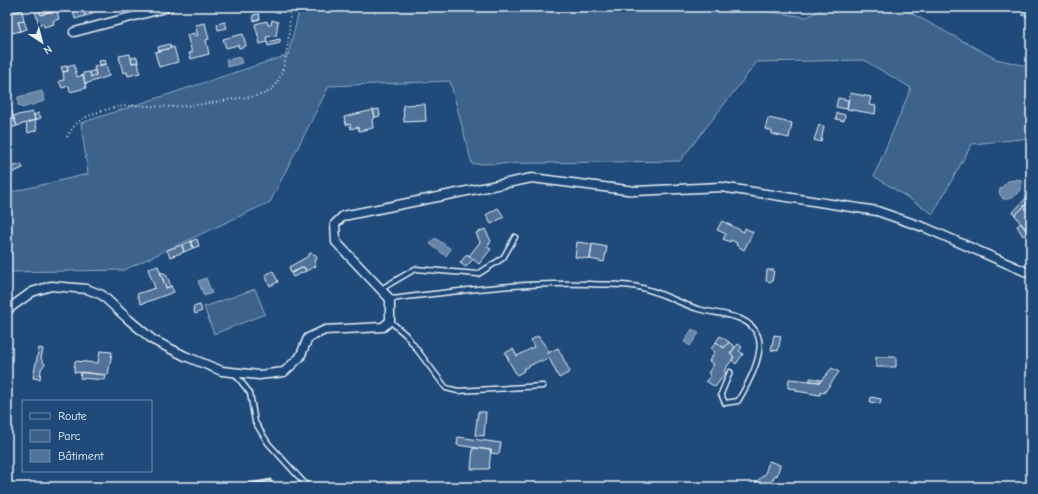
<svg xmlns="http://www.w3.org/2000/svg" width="1038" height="494" font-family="'Comic Neue',sans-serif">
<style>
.green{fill:#3c628c;stroke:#92aac2}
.water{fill:#6685a7;stroke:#9ab0c7}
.building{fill:#517399;stroke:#e8f1f8}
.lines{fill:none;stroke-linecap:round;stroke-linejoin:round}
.service-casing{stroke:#e8f1f8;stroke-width:7}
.minor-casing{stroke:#e8f1f8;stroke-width:11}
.path{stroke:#e8f1f8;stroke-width:2;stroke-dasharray:1 3;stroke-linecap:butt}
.service{stroke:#1f4a7a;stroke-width:4}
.minor{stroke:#1f4a7a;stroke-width:8}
</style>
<rect width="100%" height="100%" fill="#1f4a7a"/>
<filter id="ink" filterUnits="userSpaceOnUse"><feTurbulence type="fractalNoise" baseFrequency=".025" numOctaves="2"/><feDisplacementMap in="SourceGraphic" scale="8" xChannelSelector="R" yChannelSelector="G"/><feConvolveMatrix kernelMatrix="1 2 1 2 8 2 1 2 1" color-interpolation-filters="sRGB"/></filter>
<g filter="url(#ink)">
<!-- green -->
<path class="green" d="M300 7H747L748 9 807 17 826 7H900L996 59 1031 67V138L972 144 933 214 874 176 911 88 864 60 757 62 680 161 472 164 450 81 329 86 270 202 124 270 7 272V193L88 174 81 123 288 55Z
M255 289 265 314 214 334 204 307Z"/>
<!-- water -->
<path class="water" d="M240 57 242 63 228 67 226 60Z
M42 91 45 101 22 108 18 105V97Z
M1019 179 1022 182C1022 191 1013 201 1003 199L999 193 1000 189 1008 181Z
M435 238 451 249 446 256 430 244Z
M206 278 212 293 204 296 198 281Z
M692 329 699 333 690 346 684 342Z"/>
<!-- building -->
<path class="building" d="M21 7 22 10 7 14V10Z
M34 7H39L41 15 51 11V13L57 11 59 19 53 21 54 24 44 27 43 23 39 25Z
M49 7H56L57 11 51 13V11L41 15 39 10Z
M72 7H98V11L92 12V10L84 12 85 16 75 19Z
M1024 7 1031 8V18L1022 15Z
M22 10 24 21 18 22 21 31 7 34V14Z
M92 10V14L85 16 84 12Z
M259 14 260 19 254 21 253 15Z
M272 20 278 22 276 36 266 37 267 42 260 44 255 24 267 21 268 25H271Z
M24 21 27 29 21 31 18 22Z
M225 22 227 28 218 30 217 24Z
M205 23 209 39 206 40 209 54 191 59 189 53H192L187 35 195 33V36L198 35 195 25Z
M243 34 246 46 239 48 238 45 226 48 223 39Z
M280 39V43L268 46 267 42Z
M170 44 171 48 159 51 158 47Z
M174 47 178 62 159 67 155 52Z
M130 54 132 63 138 62 140 73 128 76 127 72 123 73 119 56Z
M137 57 138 62 132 63 131 58Z
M105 60 106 64 100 65 99 61Z
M74 64 77 77 83 75 86 88 70 92 69 86 62 88 59 81 64 80 63 72 68 71 67 66Z
M106 64 109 76 85 84 83 73 90 72 91 77 96 75 94 67Z
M67 66 68 71 63 72 61 67Z
M95 70 96 75 91 77 90 72Z
M850 93 871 97 869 105 876 106 875 114 847 109Z
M838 98 848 100 847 109 836 107Z
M425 104 426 121 404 122 403 105Z
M379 109 380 116 375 117 373 110Z
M373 110 375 117 372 120 373 128 359 131 358 127 351 129 350 124 346 125 344 117Z
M12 111 14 119 7 121V113Z
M33 112 35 120 17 126 13 116Z
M39 113 41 118 35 120 34 115Z
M837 113 845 115 844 121 836 119Z
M768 118 792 123 789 138 772 134V131L765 129Z
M14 119 17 126 7 129V121Z
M35 120 37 130 28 133 26 123Z
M819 125 824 126 821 142 814 140Z
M21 164 23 168 7 175V168Z
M1031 193V200L1015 215 1013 212Z
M1031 199V226L1029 224 1024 228 1015 215Z
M498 208 504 217 491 224 486 215Z
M722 221 744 232 745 228 753 232 744 250 736 245 737 243 731 240 730 242 723 239 726 234 717 230Z
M1021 223 1028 233 1023 236 1017 226Z
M1029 224 1031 231 1028 233 1024 228Z
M485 229 491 241 487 247 491 249 479 264 469 256 480 242 476 233Z
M197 239 199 246 193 248 191 241Z
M191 241 193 248 184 252 182 245Z
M577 242 592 244 590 259 575 257Z
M592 244 607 247 604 262 590 259Z
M182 245 184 252 170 257 167 250Z
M310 253 316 255 317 259 314 261 316 266 306 271 304 267 291 273 289 267 307 257Z
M467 254 473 259 466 267 460 263Z
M158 266 166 288 171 286 174 292 141 304 137 294 155 288 148 269Z
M304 267 306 271 293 277 291 273Z
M767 270H774L772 282 766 281Z
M273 271 278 282 270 286 265 275Z
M160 272 166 274 171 286 166 288Z
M200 305 202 311 195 314 193 307Z
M774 335 781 336 778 351 771 350Z
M538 336 549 351 546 354 558 348 570 372 559 378 549 358 542 362 541 360 523 369 524 371 517 375 508 360H509L505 353 513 349 517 356 534 347 531 340Z
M720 336 729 342 724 348 716 342Z
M716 342 724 348 729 342 735 347 730 354 734 357 724 371 726 373 715 387 706 381 711 375 708 373 714 364 709 361 715 352 711 349Z
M738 344 742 347 739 351 743 354 736 364 732 360 734 357 730 354Z
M39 348 43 349 41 359 45 364 41 369 40 379 33 378Z
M100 351 112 352 108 375 74 372 75 361 98 363Z
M876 357H896V367H876Z
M832 368 839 372 824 393 820 392V395L796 391 797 389 788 388 789 379 820 382Z
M81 372 106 375 105 380 80 378Z
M810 378 822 380 820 382 810 381Z
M871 397 881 399 880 404 870 402Z
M478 412H486L484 436 475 435Z
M458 437 501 443 499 454 491 453V450L457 445Z
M473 448 491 450 489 469H471Z
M769 461 780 465 777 476 775 475 772 481 775 485 773 487H755L757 485 755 483 765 474Z
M271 479V480L239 487 233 486Z
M271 480 273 487H239Z"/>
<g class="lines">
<!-- service casing -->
<g class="service-casing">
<path id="service" d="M381 289 415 269 478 274 503 258 515 237
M390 299C457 291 522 282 590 284 605 285 623 284 638 287 659 291 678 303 698 309 718 315 749 313 758 336 765 354 747 386 738 401L725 403 721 394 730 372
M390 321 406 335 446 388 458 391 543 386
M235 374 250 393 255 422 268 443 308 487"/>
</g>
<!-- minor casing -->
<g class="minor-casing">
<path id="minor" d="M137 7 139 15
M74 32 169 7
M7 310 32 292 51 286 87 289 102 295 128 319 153 340 185 356 222 371 259 375 284 372 300 357 308 338 325 330 383 327 390 321V299L336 242 335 224 343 216 532 178 635 191 721 187 877 211 926 228 1031 274"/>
</g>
<!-- path -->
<path class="path" d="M67 137C76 121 81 119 99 112 133 100 150 109 183 106 202 105 221 101 240 98 250 97 265 96 272 89 288 73 290 29 290 7"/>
<!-- service -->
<use href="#service" class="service"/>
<!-- minor -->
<use href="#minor" class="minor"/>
</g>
</g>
<!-- margin -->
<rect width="1038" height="494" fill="none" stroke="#1f4a7a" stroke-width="24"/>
<rect x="12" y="12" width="1014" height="470" fill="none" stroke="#e8f1f8" stroke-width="1.5" filter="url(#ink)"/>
<!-- legend -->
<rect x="22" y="400" width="130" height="72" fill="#1f4a7a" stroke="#6f8dac"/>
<rect x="30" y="413" width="20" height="6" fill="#1f4a7a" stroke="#6f8dac"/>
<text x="58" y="420" font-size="12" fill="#e8f1f8">Route</text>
<rect x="30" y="430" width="20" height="12" fill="#3c628c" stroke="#6f8dac"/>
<text x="58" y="440" font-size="12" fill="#e8f1f8">Parc</text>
<rect x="30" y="450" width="20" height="12" fill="#517399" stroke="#6f8dac"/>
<text x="58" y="460" font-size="12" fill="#e8f1f8">Bâtiment</text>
<!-- north arrow -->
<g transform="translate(42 42) rotate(144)" stroke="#1f4a7a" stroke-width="3" paint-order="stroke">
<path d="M0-3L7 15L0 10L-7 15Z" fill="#e8f1f8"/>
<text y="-6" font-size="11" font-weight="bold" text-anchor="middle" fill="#e8f1f8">N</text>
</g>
</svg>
